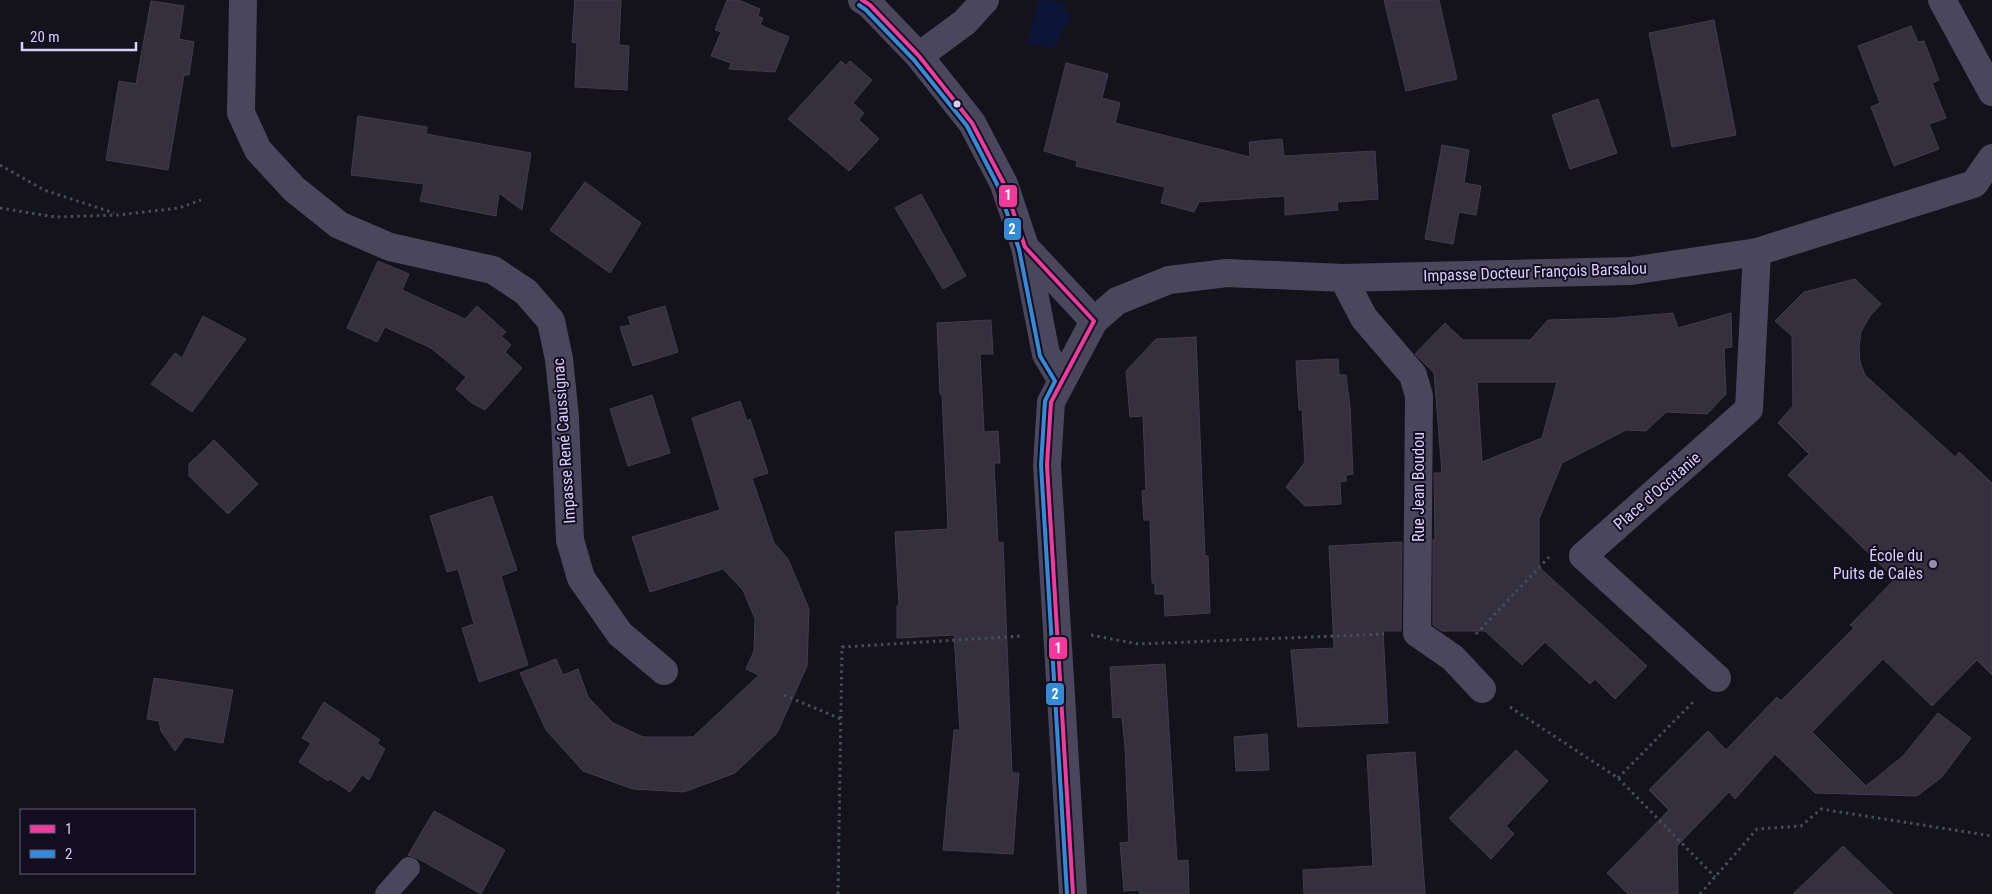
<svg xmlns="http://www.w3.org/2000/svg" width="1992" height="894" font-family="'Roboto Condensed',sans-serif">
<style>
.water{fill:#0c1538}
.building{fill:#34303d;stroke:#423c4e;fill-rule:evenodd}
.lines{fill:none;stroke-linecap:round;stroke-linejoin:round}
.path{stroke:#464e5c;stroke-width:3;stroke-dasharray:2.5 4;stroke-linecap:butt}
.lane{stroke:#4a475c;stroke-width:22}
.street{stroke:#4a475c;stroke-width:28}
.bus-1-casing{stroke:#130e1f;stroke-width:8}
.bus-2-casing{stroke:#130e1f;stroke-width:8}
.bus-1{stroke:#f13a9d;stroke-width:4}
.bus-2{stroke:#338bd7;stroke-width:4}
.bus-dot{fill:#dacefd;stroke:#130e1f;stroke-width:2}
.poi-dot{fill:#958cae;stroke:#130e1f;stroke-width:2}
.labels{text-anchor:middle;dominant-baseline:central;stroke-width:4;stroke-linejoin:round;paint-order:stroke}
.street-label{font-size:16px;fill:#dacefd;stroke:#130e1f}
.poi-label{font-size:16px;fill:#dacefd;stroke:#130e1f;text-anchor:end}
.line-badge{stroke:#130e1f;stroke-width:2}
.badge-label{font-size:14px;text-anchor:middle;font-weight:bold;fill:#fff}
</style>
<rect width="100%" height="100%" fill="#14121b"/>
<!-- water -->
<path class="water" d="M1038 0H1048L1066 4 1065 9 1071 17 1070 22 1064 28 1054 49 1028 43Z"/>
<!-- building -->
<path class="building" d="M575 0H621L619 45 629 46 627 90 575 87 577 43 572 42Z
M727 0H738L760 9 758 16 763 18 760 25 789 37 775 72 729 69 731 63 711 56 721 32 715 30Z
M1384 0H1439L1457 79 1406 91Z
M151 1 184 6 179 39 194 42 189 75H184L168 170 106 160 119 81 136 84Z
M1714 20 1736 135 1672 147 1649 33Z
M1911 26 1918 42 1924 41 1939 80 1932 83 1946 118 1929 124 1939 149 1894 166 1871 107 1880 103 1858 46Z
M841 61 846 65 850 61 872 80 853 103 864 113 859 120 879 139 849 171 788 119Z
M1066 63 1108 74 1102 98 1120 103 1115 123 1250 157 1249 142 1282 139 1284 156 1375 151 1378 199 1337 202 1338 210 1285 215V196L1199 202 1194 212 1161 203 1165 187 1076 166 1077 161 1044 151Z
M1598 99 1617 153 1570 169 1552 115Z
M358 116 427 127 426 134 531 153 522 210 499 193 496 216 420 201 424 184 351 175Z
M1442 145 1469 150 1464 183 1481 186 1476 215 1459 212 1453 244 1425 239Z
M585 182 641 223 610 273 550 230Z
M921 194 966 276 943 289 895 208Z
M378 261 409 274 402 290 465 319 477 306 506 332 501 336 511 345 505 352 522 368 485 410 472 403 456 389 466 377 431 348 385 327 377 342 347 328Z
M1855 279 1881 304 1870 316 1861 332 1859 347 1860 362 1865 375 1955 457 1959 452 1992 483V675L1977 660 1932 706 1883 659 1812 732 1866 786 1903 756 1938 713 1971 738 1942 777 1917 796 1815 793 1775 754 1735 799 1729 792 1677 846 1678 894H1628L1607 873 1669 810 1649 790 1708 731 1726 750 1777 697 1781 701 1854 628 1850 625 1895 579 1788 475 1809 454 1778 423 1793 406 1792 336 1775 321 1804 292Z
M665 306 678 352 633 366 620 327 631 325 628 317Z
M1673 313 1678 328 1731 313 1732 347 1724 348 1726 394 1707 414 1666 412 1646 431 1626 430 1562 463 1539 519V567L1647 666 1615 699 1595 679 1590 684 1545 642 1522 665 1485 631H1442L1433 625V540H1435L1434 473H1442L1434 373 1415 354 1445 323 1463 340H1530L1548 320 1617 318ZM1477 382H1557L1542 438 1482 462Z
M203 316 246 339 192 412 151 384 175 353 182 358Z
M991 320 993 354H980L984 432 998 431 1000 463H994L998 543 1003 542 1012 773H1019L1013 854 943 850 954 730H960L954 635 897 638V606L899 605 895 532 948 529 942 394H940L937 323Z
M1196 337 1205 556H1208L1210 613 1165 616 1164 594H1155V583H1152L1150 520H1144L1142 491 1146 490 1143 416 1130 417 1126 371 1156 339Z
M1338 359 1339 375H1346L1350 407 1353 474 1346 475V481L1340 482 1341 504 1305 506 1286 487 1305 462 1302 410H1299L1296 361Z
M652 395 670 453 628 466 610 409Z
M740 401 747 421 750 419 768 473 752 478 774 543 788 559 809 609 807 666 777 733 735 773 684 792 633 789 583 771 546 730 520 673 556 659 563 675 578 669 588 697 613 723 643 737H693L759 675 746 669 754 651 755 619 743 590 723 569 650 592 632 537 720 510 692 418Z
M214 440 258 484 228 514 189 476V464Z
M492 496 517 570 501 576 528 665 479 682 462 628 474 624 458 569 447 572 430 516Z
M1402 542 1401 631H1383L1388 723 1298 727 1291 650 1334 648 1329 546Z
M1165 664 1177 861 1188 860 1189 894H1140L1139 890 1124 891 1120 843 1129 842 1125 747 1122 717 1113 718 1110 667Z
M154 678 233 690 223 743 185 737 175 751 161 731 159 721 147 719Z
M324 702 380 740 377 743 385 749 369 780 362 775 350 792 330 779 328 781 299 762 311 743 302 738Z
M1267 734 1269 770 1236 771 1234 737Z
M1516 750 1548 781 1506 826 1514 834 1491 859 1449 818Z
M1415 752 1425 894H1304L1303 870 1373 866 1367 755Z
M434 811 505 850 481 894 417 858 408 855Z
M1843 846 1893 894H1793Z"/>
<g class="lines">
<!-- path -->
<path class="path" d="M0 165 44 190 114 213
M0 208 55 217 118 215 179 208 201 200
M1476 634 1549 557
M1091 635 1138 644 1384 634
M784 695 841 719
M1510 707 1618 778 1715 877
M1618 778 1693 702
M838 894 842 647 1023 636
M1700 894 1757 829 1801 826 1821 809 1992 836"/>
<!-- lane -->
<path class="lane" d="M386 894 409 868"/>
<!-- street -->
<path class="street" d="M243 0 241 113 258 150 294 189 339 225 390 247 493 270 526 292 551 321 559 359 565 417 570 540 581 578 620 634 664 671
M862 0 870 5 919 56 972 123 1004 184 1025 247 1046 354 1062 381
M1942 0 1992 92
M919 56 965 22 985 0
M1025 247 1094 321
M1343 278 1364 318 1413 375 1419 396 1417 633 1453 658 1482 689
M1717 678 1583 556 1749 409 1757 252
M1073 894 1047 465 1051 402 1094 321 1117 301 1169 280 1227 273 1343 278 1631 271 1757 252 1974 184 1992 158"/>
<!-- bus-1 casing -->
<g class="bus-1-casing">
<path id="bus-1" d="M862 0 870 5 919 56 972 123 1004 184 1025 247 1094 321 1051 402 1047 465 1073 894"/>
</g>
<!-- bus-2 casing -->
<g class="bus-2-casing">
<path id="bus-2" d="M859 5 866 10 914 60 967 126 998 186 1019 249 1040 356 1055 381 1045 401 1041 465 1067 894"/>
</g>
<!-- bus-1 -->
<use href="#bus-1" class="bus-1"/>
<!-- bus-2 -->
<use href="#bus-2" class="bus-2"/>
</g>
<!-- markers -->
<circle class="bus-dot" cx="957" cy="104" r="4.5"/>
<circle class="poi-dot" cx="1933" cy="564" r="5"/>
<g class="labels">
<!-- street labels -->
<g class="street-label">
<text transform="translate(1535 272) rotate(-2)">Impasse Docteur François Barsalou</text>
<text transform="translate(564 441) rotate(-94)">Impasse René Caussignac</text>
<text transform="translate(1418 487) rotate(-90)">Rue Jean Boudou</text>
<text transform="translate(1657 491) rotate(-41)">Place d'Occitanie</text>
</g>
<!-- poi labels -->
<g class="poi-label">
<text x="1923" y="555">École du<tspan x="1923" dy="18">Puits de Calès</tspan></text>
</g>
</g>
<g class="line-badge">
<rect x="998" y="184" width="20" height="24" rx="5" fill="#f13a9d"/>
<rect x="1003" y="217" width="19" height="24" rx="5" fill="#338bd7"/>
<rect x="1048" y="636" width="20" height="24" rx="5" fill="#f13a9d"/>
<rect x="1045" y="682" width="20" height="24" rx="5" fill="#338bd7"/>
</g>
<g class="badge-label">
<text x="1008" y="200">1</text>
<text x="1012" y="234">2</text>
<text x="1058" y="653">1</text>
<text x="1055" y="699">2</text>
</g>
<!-- legend -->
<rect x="20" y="809" width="175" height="65" fill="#130e1f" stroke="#635b78"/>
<rect x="30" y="825" width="25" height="8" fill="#f13a9d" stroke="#635b78"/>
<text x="65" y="834" font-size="15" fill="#dacefd">1</text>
<rect x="30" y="850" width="25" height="8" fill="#338bd7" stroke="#635b78"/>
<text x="65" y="859" font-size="15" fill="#dacefd">2</text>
<!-- scale -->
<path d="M22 42v8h114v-8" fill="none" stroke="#dacefd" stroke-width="2.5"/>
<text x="30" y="42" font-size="15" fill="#dacefd" stroke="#130e1f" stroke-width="4" paint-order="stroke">20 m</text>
</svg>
